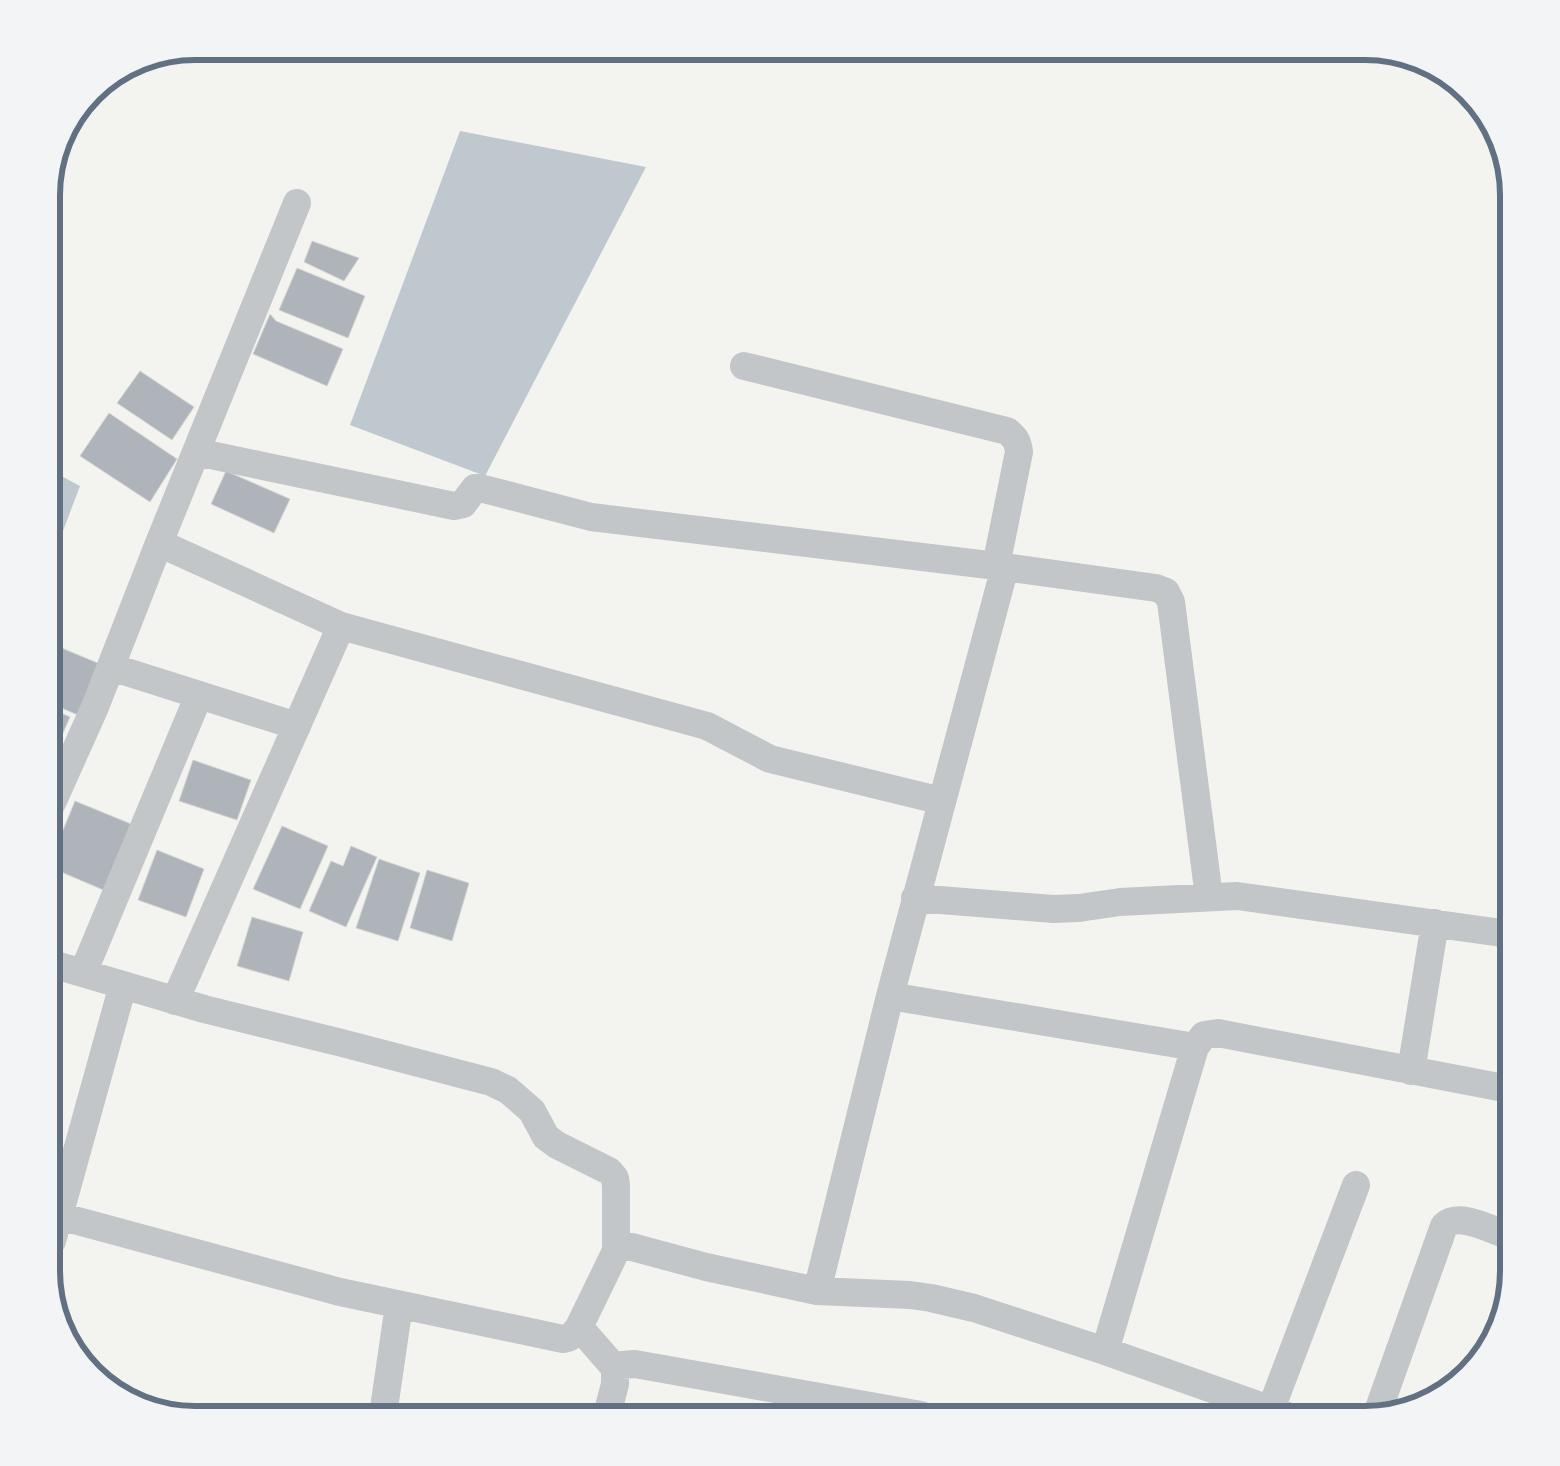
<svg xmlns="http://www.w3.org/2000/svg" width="1560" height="1466" font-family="Manrope,sans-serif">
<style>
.water{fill:#bec8ce}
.building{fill:#aeb4ba;stroke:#d4d5d2}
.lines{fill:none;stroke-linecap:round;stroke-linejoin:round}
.minor{stroke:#c3c6c9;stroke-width:28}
.rim{fill:none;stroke:#617082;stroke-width:6}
</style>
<rect width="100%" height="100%" fill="#f3f4ef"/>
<!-- water -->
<path class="water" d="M460 131 646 167 485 476 350 425Z
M52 471 80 486 52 560Z"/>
<!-- building -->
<path class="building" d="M312 241 359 258 344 281 304 262Z
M297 268 365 296 348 338 279 310Z
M270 314 276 321 343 349 327 386 253 354Z
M140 371 194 407 172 440 117 403Z
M109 413 177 459 150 502 80 456Z
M226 471 290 499 274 533 211 504Z
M52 644 100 664 78 715 52 704Z
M52 709 70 717 52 758Z
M193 760 251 780 237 820 179 801Z
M75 801 136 826 108 892 52 868V857Z
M282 826 328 846 300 909 253 889Z
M351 846 377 857 346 927 309 911 331 861 343 866Z
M157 850 204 869 186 917 138 900Z
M379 859 420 873 398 941 356 928Z
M427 870 469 883 452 941 410 928Z
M252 917 303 932 289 981 237 966Z"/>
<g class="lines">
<!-- minor -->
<path class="minor" d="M744 366 1007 431C1015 437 1018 442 1019 452L996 566
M196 452 454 506 463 504 475 488H480L591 517 1005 567 1156 588 1166 592 1171 602 1209 897
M159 543 341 626 707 726 770 759 942 801
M111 667 297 726
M52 803 95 707 159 543 297 203
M915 898 1053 909 1079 908 1120 902 1237 896 1509 934
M52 964 204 1009 342 1043 491 1082 508 1090 532 1111 546 1137 557 1145 609 1171 615 1178 616 1186V1251
M83 973 199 695
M890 996 1195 1047
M175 1001 341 626
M1411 1071 1435 923
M52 1214 340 1292 563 1339C571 1338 574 1334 579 1327L616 1251 623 1247H632L706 1267 817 1291 910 1295 931 1298 974 1308 1105 1351 1283 1414
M52 1241 123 985
M817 1291 890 996 1005 567
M579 1327 615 1368V1384L607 1415
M1105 1351 1195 1047 1204 1035 1218 1033 1509 1089
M615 1368 622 1365 635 1364 921 1415
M1271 1409 1356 1185
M1377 1414 1444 1226C1458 1211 1492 1230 1509 1236
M383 1415 399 1305"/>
</g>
<!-- crop -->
<path d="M0 0H1560V1466H0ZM195 60H1365A135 135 0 0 1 1500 195V1271A135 135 0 0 1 1365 1406H195A135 135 0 0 1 60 1271V195A135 135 0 0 1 195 60Z" fill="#f2f4f5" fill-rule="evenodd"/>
<path class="rim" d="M195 60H1365A135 135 0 0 1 1500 195V1271A135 135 0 0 1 1365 1406H195A135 135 0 0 1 60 1271V195A135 135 0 0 1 195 60Z"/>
</svg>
